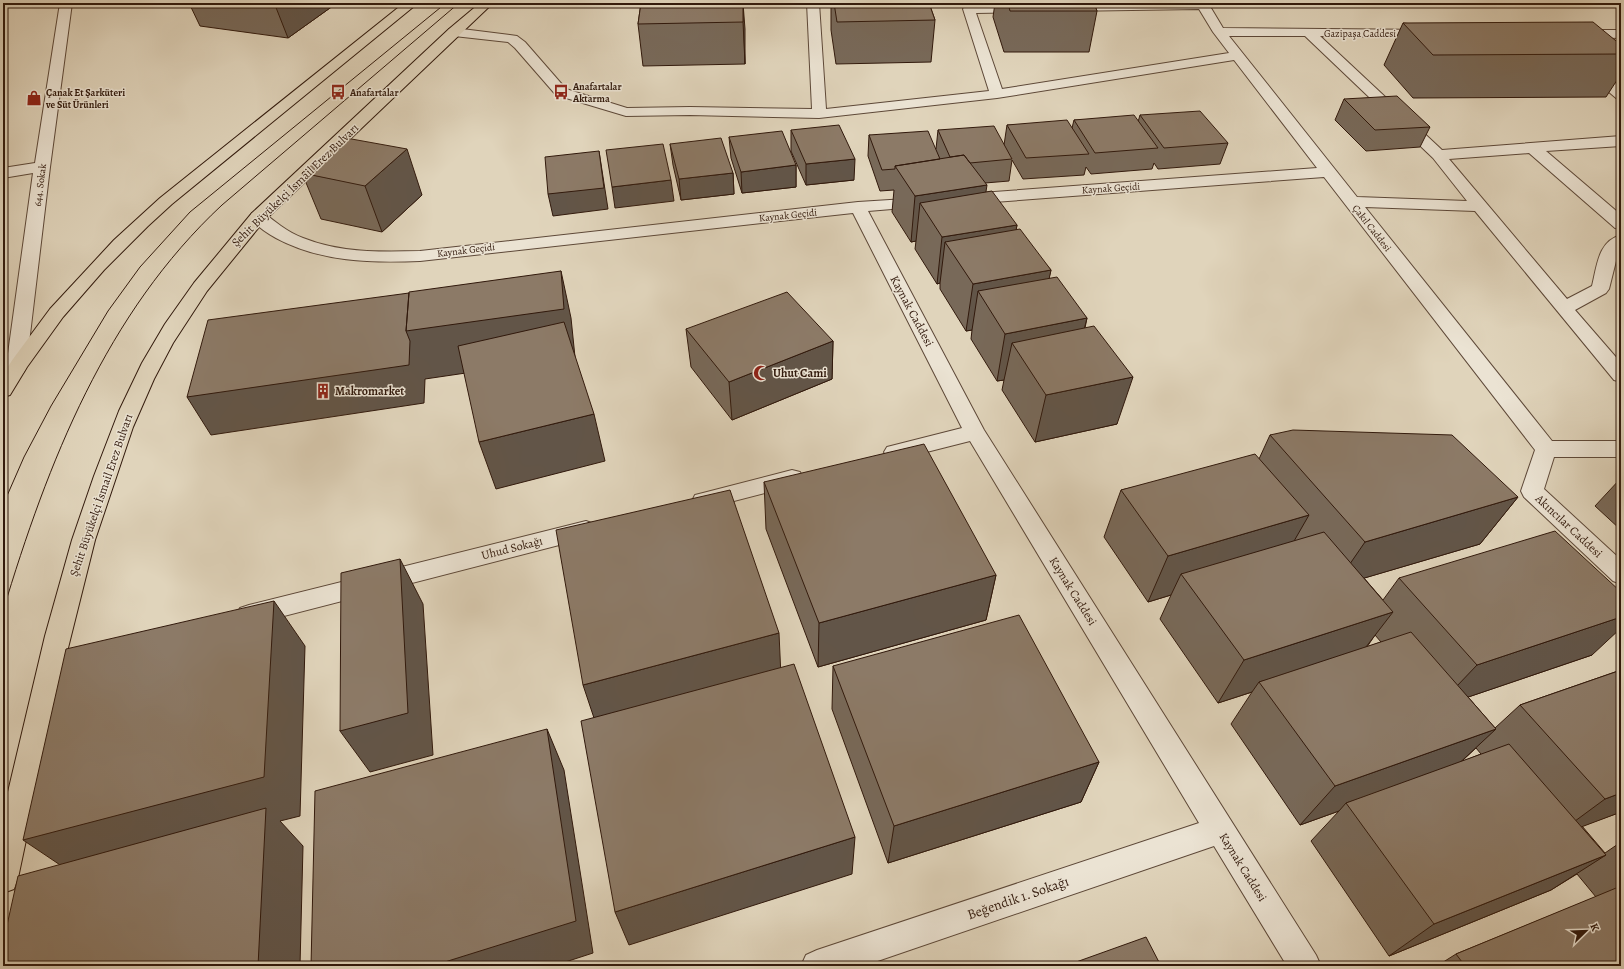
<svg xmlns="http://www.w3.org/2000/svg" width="1624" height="969" font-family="Alegreya,serif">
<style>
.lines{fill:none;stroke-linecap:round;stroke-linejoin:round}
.minor-casing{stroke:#5d4838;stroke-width:2}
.major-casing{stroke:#31190c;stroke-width:2}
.minor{fill:#ebe3d3;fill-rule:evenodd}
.major{fill:#e0d4bb;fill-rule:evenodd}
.tram{stroke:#31190c;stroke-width:1}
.wall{fill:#786959;stroke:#31190c;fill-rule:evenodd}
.shaded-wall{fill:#625548;stroke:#31190c}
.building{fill:#8c7a67;stroke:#31190c}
.labels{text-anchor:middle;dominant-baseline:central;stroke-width:3;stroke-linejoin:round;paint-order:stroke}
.far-street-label{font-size:10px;fill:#31190c;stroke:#ebe3d3}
.far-poi-label{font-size:10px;font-weight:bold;fill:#31190c;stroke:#ebe3d3;text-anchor:start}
.street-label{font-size:12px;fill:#31190c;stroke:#ebe3d3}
.poi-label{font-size:12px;font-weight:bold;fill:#31190c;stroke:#ebe3d3;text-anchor:start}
.near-street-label{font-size:14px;fill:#31190c;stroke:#ebe3d3}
</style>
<rect width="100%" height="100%" fill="#e0d4bb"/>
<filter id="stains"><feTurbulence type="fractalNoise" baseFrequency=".005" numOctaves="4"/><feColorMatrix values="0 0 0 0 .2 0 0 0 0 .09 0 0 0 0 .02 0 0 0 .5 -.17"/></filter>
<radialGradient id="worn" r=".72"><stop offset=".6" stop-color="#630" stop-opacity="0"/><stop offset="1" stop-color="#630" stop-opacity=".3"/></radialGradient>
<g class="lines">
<!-- minor casing -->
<g class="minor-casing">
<path id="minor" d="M60 3H72L50 167 26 368 23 373 16 375 9 373 6 368 33 173 3 178V168L35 163Z
M807 3H819L826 109 989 91 963 9 965 6 1024 4 1028 5 1030 8 1028 11 1024 12 976 13 1002 89 1229 53 1213 32 1199 9 1065 11 1061 10 1059 7 1061 4 1208 3 1223 28 1433 30 1434 33 1433 36 1428 37 1320 36 1442 150 1621 136V146L1546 151 1621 215V229L1615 228 1529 153 1449 159 1567 299 1592 286C1597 266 1598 241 1621 235V248L1619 249 1609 289 1606 293 1575 310 1621 363V382L1614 380 1475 211 1365 207 1552 441H1621V457H1554L1544 489 1621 560V584L1613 581 1524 497 1521 491 1535 450 1324 177 967 204 961 202 959 199 961 196 967 194 1317 168 1234 60 997 98 819 118 690 115 626 116 556 95 515 48 508 42 454 36 449 35 448 32 449 29 454 28 517 36 525 42 566 89 627 108 690 107 812 109ZM1229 36H1305L1433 158 1467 201 1357 197Z
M1578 30H1621V38L1573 37 1572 34 1573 31Z
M1589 64 1594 65 1621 88V99L1616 98 1584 71 1582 68 1584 65Z
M922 198 928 200 930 203 928 206 868 211 984 430 1316 955 1321 966H1287L1214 846 863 966H801L806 955 817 950 1199 823 970 441 895 460 887 457 884 452 887 447 962 428 853 213 420 261C370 263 321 262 276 238 267 233 256 226 250 217L252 213C256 212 260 212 264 214 270 217 275 222 281 226 288 231 295 235 303 238 340 253 380 252 420 251L858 202Z
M792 470 800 472 803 478 800 484 703 509 695 507 692 501 695 495 703 493Z
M586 521 594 524 597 530 594 536 249 625 240 622 237 615 240 608 249 605Z"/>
</g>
<!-- major casing -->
<g class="major-casing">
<path id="major" d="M404 3H418L172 204 148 226 104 270 63 317 27 367 10 395 3 397V374L13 359 50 309 114 240 160 198Z
M480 3H493L264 221 207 291 173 343 154 379 133 427 95 540 59 684 18 878 14 889 3 893V813L45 636 72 540 94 476 119 411 142 363 165 324 194 283 252 213 449 29Z"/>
</g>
<!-- minor -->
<use href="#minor" class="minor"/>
<!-- major -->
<use href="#major" class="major"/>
<!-- tram -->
<path class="tram" d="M3 505 24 457 51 406 108 311 140 267 190 212 446 3
M3 611C48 462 106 313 222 205L459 3"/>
</g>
<!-- wall -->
<path class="wall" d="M189 3H337L288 38 200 26Z
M641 3H743L745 64 643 66 638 24Z
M831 3H929L935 20 931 62 836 64 831 30Z
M995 3H1094L1097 11 1089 52H1004L993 17Z
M1280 3H1454L1452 7H1283Z
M1490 3H1621V6H1493Z
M1403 23 1621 45V74L1606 97 1413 98 1384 65Z
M1344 99 1430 127 1420 147 1366 151 1335 120Z
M1140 115 1228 143 1220 164 1158 169 1154 163 1152 169 1091 174 1086 167 1084 175 1023 179 1012 160 1009 181 985 183V192L1017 225 1016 230 1051 270 1049 278 1087 318 1085 328 1117 424 1035 442 1002 390 1004 380 997 381 971 339 972 330 966 331 940 289V283L937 284 915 249 916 241 911 242 892 212 894 190 880 191 868 156 869 135 936 149 938 130 1004 145 1007 125 1072 128 1074 120 1138 122Z
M791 130 854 180 806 185 791 151Z
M729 137 796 165V187L742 193 731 158Z
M670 144 733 173 734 194 681 200 673 165Z
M302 173 422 195 382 232 321 219Z
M686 329 833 341 832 379 732 420 691 367Z
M1270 435 1518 497 1480 544 1364 578 1383 600 1399 578 1592 655 1468 697 1495 728 1520 705 1621 670V812L1582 826 1605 853 1621 842V966H1437L1456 954 1596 897 1577 874 1551 890 1389 956 1311 841 1339 811 1300 825 1231 724 1252 692 1218 703 1160 619 1171 595 1148 602 1104 537 1121 490 1259 459ZM1375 635 1381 642 1367 647ZM1476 748 1481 754 1461 762Z
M1621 478V530L1595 506Z
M764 482 996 575 986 620 818 667 766 529Z
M833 666 1099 762 1081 802 888 863 832 709Z"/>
<!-- shaded-wall -->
<path class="shaded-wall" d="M277 3H337L288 38 275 5Z
M743 3 745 29V64L743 22Z
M407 149 422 195 382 232 365 186Z
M599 151 608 209 553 216 548 194Z
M855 159 854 180 806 185V164Z
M796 165V187L742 193 741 172Z
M733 173 734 194 681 200 679 179Z
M671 180 674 201 615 208 612 187Z
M987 185 980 231 920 203 916 241 911 242 915 196Z
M1017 225 1009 271 945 242 940 283 937 284 942 237Z
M1051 270 1041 317 978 291 972 330 966 331 973 284Z
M561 271 571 318 575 357 425 379 424 403 211 435 187 397Z
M1087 318 1075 365 1012 343 1004 380 997 381 1005 334Z
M833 341 832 379 732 420 729 382Z
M1133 377 1117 424 1035 442 1046 395Z
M594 414 605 461 496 489 479 442Z
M1518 497 1480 544 1334 587 1365 542Z
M1309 515 1282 562 1181 574 1171 595 1148 602 1168 556Z
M400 559 423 604 433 755 370 772 340 731Z
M996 575 986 620 818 667 819 623Z
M274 601 305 646 300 816 280 821 303 846 300 966H258L78 877 23 840Z
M1393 612 1359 656 1259 682 1252 692 1218 703 1244 660Z
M1621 617V628L1592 655 1436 708 1477 665Z
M779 633 781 677 597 727 583 685Z
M547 729 564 770 593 953 553 966H432Z
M1496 729 1452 770 1346 803 1339 811 1300 825 1335 786Z
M1099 762 1081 802 888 863 894 826Z
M1621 793V812L1552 838 1605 799Z
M855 837 852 874 629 945 615 912Z
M1606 855 1551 890 1389 956 1434 924Z"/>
<!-- building -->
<path class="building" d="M262 3H277L275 5Z
M641 3H743V22L638 24Z
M834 3H929L935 20 837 22Z
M1008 3H1094L1097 11H1010Z
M1593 22 1621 45V54L1433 55 1403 23Z
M1397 96 1430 127 1375 130 1344 99Z
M1200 111 1228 143 1164 148 1140 115Z
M1134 115 1158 148 1095 153 1074 120Z
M1067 120 1089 154 1026 158 1007 125Z
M839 125 855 159 806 164 791 130Z
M994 126 1012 159 970 163 964 155 950 157 938 130Z
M782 131 796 165 741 172 729 137Z
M928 131 940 159 895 166V169L882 170 869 135Z
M346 138 407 149 365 186 302 173Z
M721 138 733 173 679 179 670 144Z
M663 144 671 180 612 187 606 150Z
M599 151 604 188 548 194 545 157Z
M964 155 987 185 915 196 895 166Z
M992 191 1017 225 942 237 920 203Z
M1020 229 1051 270 973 284 945 242Z
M561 271 564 309 406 331 409 292Z
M1057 277 1087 318 1005 334 978 291Z
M787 292 833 341 729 382 686 329Z
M409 293 406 331 410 341 409 365 187 397 208 320Z
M564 322 594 414 479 442 458 346Z
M1094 326 1133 377 1046 395 1012 343Z
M1293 430 1452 435 1518 497 1365 542 1270 435Z
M924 444 996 575 819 623 764 482Z
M1255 454 1309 515 1168 556 1121 490Z
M730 490 779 633 583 685 556 530Z
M1555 531 1621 592V617L1477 665 1399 578Z
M1324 532 1393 612 1244 660 1181 574Z
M400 559 408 713 340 731 341 573Z
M274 601 264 777 23 840 66 649Z
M1019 615 1099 762 894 826 833 666Z
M1411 632 1496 729 1335 786 1259 682Z
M794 664 855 837 615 912 581 721Z
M1621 670V793L1605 799 1520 705Z
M547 729 576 921 432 966H311L315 791Z
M1509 744 1606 855 1434 924 1346 803Z
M266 808 258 966H3V943L18 876Z
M1621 886V966H1465L1456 954Z
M1146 937 1161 966H1065Z"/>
<!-- icons -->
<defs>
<g id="bus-bare" transform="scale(1.2)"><path d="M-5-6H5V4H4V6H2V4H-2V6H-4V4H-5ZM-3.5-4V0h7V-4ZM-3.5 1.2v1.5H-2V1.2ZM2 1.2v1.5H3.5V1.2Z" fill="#8f2418" stroke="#ebe3d3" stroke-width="2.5" paint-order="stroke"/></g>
<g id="shop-bare" transform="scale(1.2)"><path d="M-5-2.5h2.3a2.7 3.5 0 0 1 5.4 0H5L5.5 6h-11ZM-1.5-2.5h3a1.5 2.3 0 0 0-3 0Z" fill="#8f2418" stroke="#ebe3d3" stroke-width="2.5" paint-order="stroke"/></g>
<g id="mosque-bare" transform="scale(1.2)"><path d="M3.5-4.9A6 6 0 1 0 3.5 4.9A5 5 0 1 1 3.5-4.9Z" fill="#8f2418" stroke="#ebe3d3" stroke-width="2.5" paint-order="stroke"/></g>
<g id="building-bare" transform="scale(1.2)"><path d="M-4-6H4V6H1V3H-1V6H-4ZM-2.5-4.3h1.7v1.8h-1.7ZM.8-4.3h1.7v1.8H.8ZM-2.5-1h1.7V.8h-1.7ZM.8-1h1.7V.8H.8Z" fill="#8f2418" stroke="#ebe3d3" stroke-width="2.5" paint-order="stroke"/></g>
</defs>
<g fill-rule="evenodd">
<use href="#bus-bare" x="338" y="92"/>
<use href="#bus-bare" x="561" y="92"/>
<use href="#shop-bare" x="34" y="98"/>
<use href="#mosque-bare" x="761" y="373"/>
<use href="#building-bare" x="323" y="391"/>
</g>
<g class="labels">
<!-- far-street labels -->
<g class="far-street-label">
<text x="1360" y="33">Gazipaşa Caddesi</text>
<text transform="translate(40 185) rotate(-83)">644. Sokak</text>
<text transform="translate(1111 188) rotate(-4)">Kaynak Geçidi</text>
<text transform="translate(788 215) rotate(-6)">Kaynak Geçidi</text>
<text transform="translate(1372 228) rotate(52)">Çakıl Caddesi</text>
<text transform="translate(466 250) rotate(-7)">Kaynak Geçidi</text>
</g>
<!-- far-poi labels -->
<g class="far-poi-label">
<text x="573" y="86">Anafartalar<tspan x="573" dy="12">Aktarma</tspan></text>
<text x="46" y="92">Çanak Et Şarküteri<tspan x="46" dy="12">ve Süt Ürünleri</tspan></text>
<text x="350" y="92">Anafartalar</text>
</g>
<!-- street labels -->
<g class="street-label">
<text transform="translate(295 185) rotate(-44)">Şehit Büyükelçi İsmail Erez Bulvarı</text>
<text transform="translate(912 311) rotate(62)">Kaynak Caddesi</text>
<text transform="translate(101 495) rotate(-71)">Şehit Büyükelçi İsmail Erez Bulvarı</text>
<text transform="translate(1569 526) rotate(43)">Akıncılar Caddesi</text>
<text transform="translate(512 548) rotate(-14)">Uhud Sokağı</text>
<text transform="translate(1073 591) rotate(58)">Kaynak Caddesi</text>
<text transform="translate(1243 867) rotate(58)">Kaynak Caddesi</text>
</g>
<!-- poi labels -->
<g class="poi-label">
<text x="773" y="373">Uhut Cami</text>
<text x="335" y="391">Makromarket</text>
</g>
<!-- near-street labels -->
<g class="near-street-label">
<text transform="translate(1018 898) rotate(-19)">Beğendik 1. Sokağı</text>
</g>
</g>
<!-- margin -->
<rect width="1624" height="969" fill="none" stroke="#e0d4bb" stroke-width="16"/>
<rect x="4" y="4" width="1616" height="961" fill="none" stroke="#31190c" stroke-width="2"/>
<rect x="8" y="8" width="1608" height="953" fill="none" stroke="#31190c"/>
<!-- north arrow -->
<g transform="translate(1586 931) rotate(67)" stroke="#ebe3d3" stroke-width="3" paint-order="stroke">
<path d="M0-3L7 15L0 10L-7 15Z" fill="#31190c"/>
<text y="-6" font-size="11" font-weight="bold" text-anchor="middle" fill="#31190c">K</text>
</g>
<rect width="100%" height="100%" filter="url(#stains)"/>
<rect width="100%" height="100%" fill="url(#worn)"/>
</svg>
